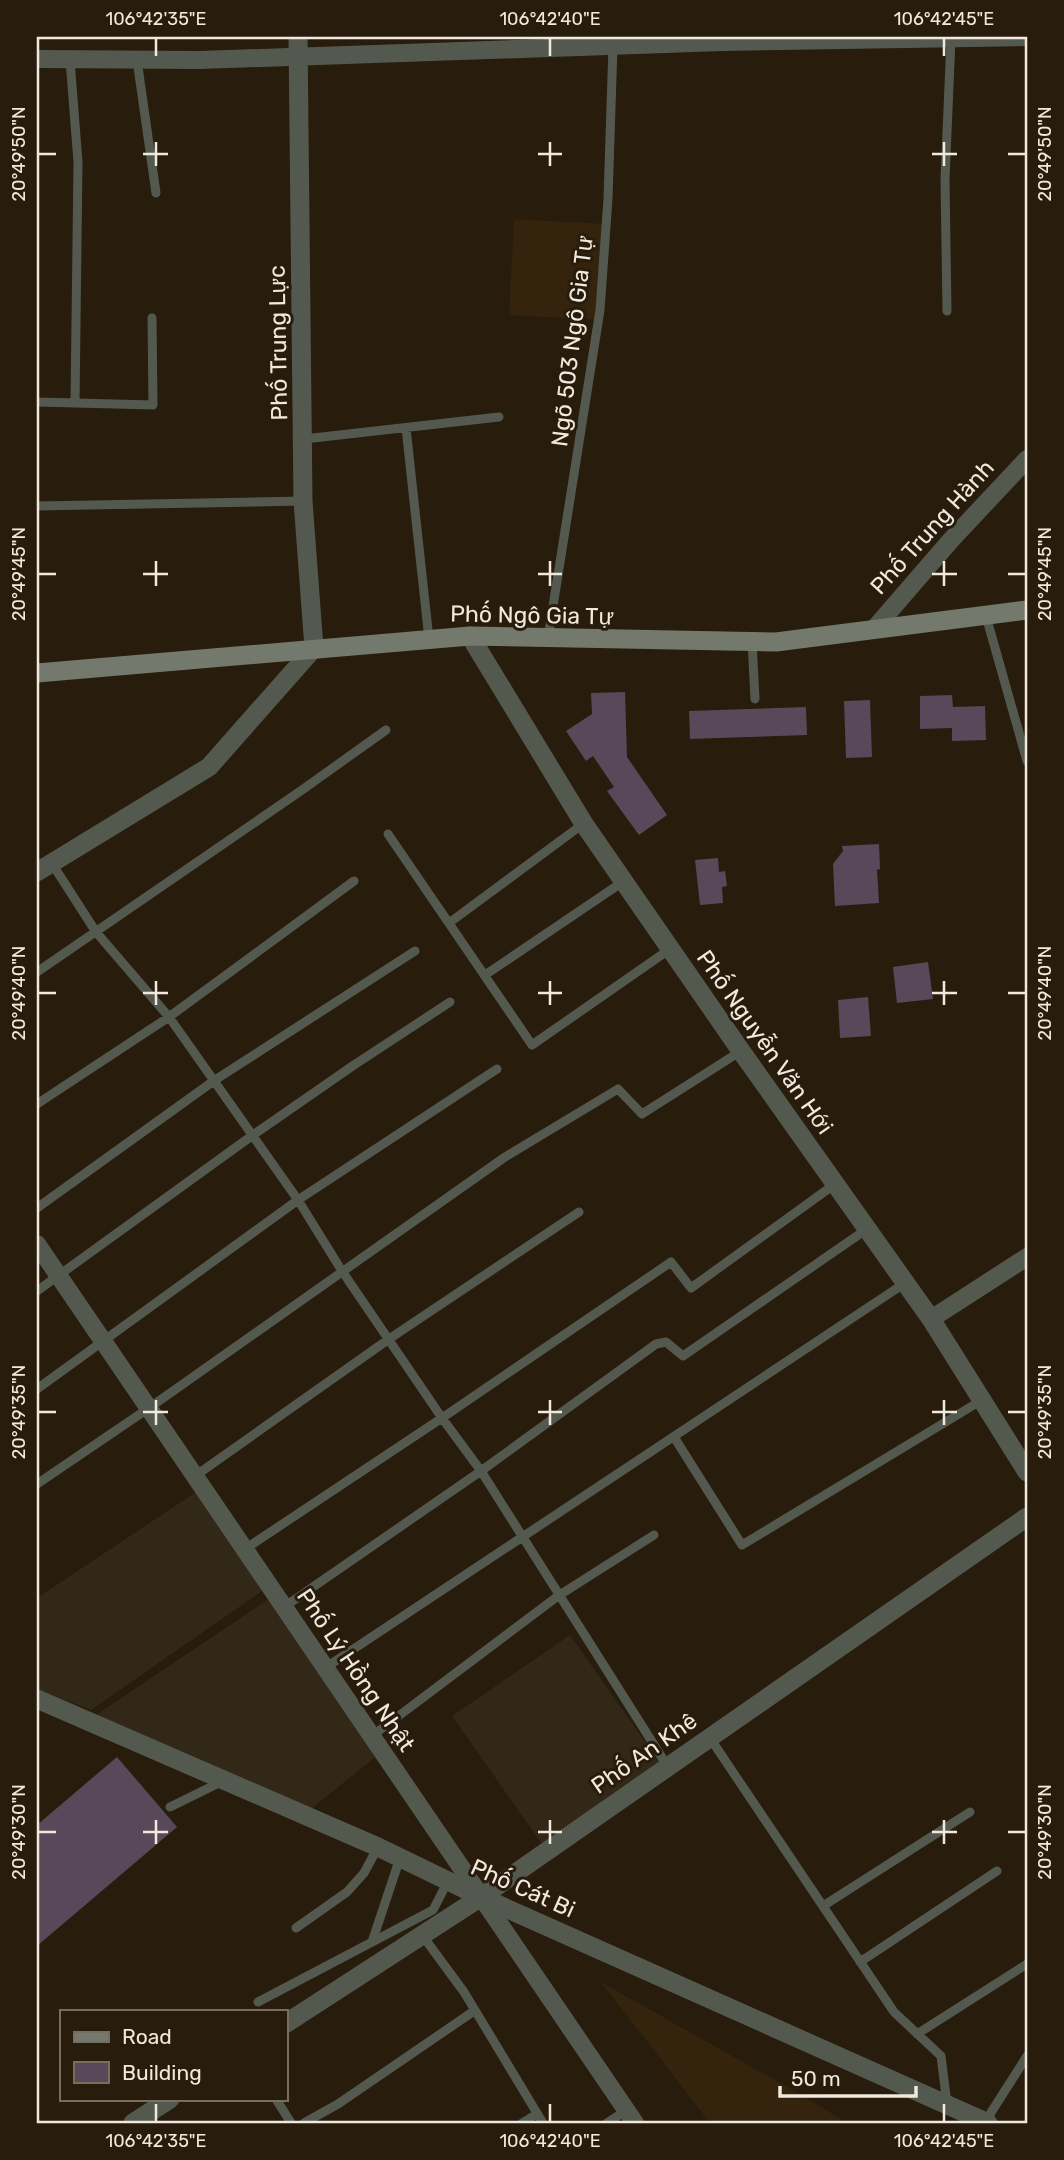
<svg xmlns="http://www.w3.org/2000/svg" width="1064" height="2160" font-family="Rubik,sans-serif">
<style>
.built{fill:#34230d}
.education{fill:#312818}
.building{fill:#57495a}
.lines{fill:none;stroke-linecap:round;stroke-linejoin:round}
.service{stroke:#545950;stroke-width:9}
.minor{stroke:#545950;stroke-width:18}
.tertiary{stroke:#545950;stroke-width:19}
.secondary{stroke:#73796c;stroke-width:19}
.ticks{fill:none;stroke:#f1e9de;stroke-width:2.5}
.labels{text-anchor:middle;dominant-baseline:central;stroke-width:6;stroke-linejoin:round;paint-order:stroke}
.street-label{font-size:23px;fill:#f1e9de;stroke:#281c0c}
.neatline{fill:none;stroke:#f1e9de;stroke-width:2.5}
.ticks-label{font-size:18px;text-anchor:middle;fill:#f1e9de}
</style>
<rect width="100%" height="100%" fill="#281c0c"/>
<!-- built -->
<path class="built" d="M514 219 607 224 601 320 509 315Z
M601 1982 805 2097 847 2123H710Z"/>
<!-- education -->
<path class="education" d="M199 1490 262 1591 91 1710 37 1689V1598Z
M273 1596 379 1754 306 1813 96 1715Z
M570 1635 667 1773 549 1854 452 1716Z"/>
<!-- building -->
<path class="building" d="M625 692 627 757 667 815 639 835 607 791 614 787 593 756 586 761 566 731 592 714 591 693Z
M952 695 953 707 985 706 986 740 952 741V728L920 729V696Z
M870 700 872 757 846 758 844 701Z
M806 707 807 735 690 739 689 711Z
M879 844 880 869 877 870 879 903 835 906 833 864 843 851 842 846Z
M718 858 719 872 725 871 727 886 722 887 723 903 700 905 695 860Z
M928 962 933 999 897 1003 893 967Z
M868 997 871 1036 840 1038 838 1000Z
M117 1757 177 1827 37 1946V1825Z"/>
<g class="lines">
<!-- service -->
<path class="service" d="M70 60 78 162 75 403
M137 60 156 193
M947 311 945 179 951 39
M37 402 153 405 152 318
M406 428 429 639
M304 439 499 417
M37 506 303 501
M986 616 1027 761
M548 638 600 310 608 199 613 46
M752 641 755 699
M388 834 532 1045 670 949
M51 862 96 932 169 1017 298 1200 342 1271 442 1418 481 1471 668 1767
M449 923 583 824
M37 972 302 790 386 730
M485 975 624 881
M37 1104 169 1017 354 881
M37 1208 215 1080 415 951
M37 1291 253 1135 354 1065 450 1002
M37 1389 298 1200 497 1069
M674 1437 742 1545 982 1400
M195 1476 389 1339 579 1212
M37 1484 149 1408 505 1157 618 1089 642 1114 741 1051
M245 1549 442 1418 671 1262 691 1288 835 1184
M284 1607 481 1471 656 1344 666 1342 683 1356 867 1229
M325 1668 905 1283
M372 1736 558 1596 654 1535
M710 1738 894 2012 941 2056 947 2104
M170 1807 221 1782
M823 1906 970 1812
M296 1928 347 1892 364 1873 378 1847
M422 1935 464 1992 543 2123
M372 1942 400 1858
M860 1962 997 1871
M258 2002 433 1910 448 1881
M917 2034 1027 1964
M276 2099 291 2123
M985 2122 1027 2056
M304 2123 338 2104 474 2011
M522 2123 537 2114
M607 2123 627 2110"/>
<!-- minor -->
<path class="minor" d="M37 59 200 60 722 42 1027 37
M874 629 951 540 1027 459
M37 1244 635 2123
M931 1319 1027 1257"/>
<!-- tertiary -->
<path class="tertiary" d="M470 636 584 824 741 1051 931 1319 1027 1472
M37 872 209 767 314 648 303 501 298 37
M37 1699 378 1847 481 1897 988 2123
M285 2024 481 1897 1027 1517
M133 2123 170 2099"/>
<!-- secondary -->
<path class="secondary" d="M37 673 470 636 776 642 1027 610"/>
</g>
<!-- ticks -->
<path class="ticks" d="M156 38V56M550 38V56M944 38V56M156 142V166M550 142V166M944 142V166M38 154H56M143 154H168M538 154H562M932 154H957M1008 154H1026M156 561V586M550 561V586M944 561V586M38 574H56M143 574H168M538 574H562M932 574H957M1008 574H1026M156 981V1005M550 981V1005M944 981V1005M38 993H56M143 993H168M538 993H562M932 993H957M1008 993H1026M156 1400V1425M550 1400V1425M944 1400V1425M38 1412H56M143 1412H168M538 1412H562M932 1412H957M1008 1412H1026M156 1820V1844M550 1820V1844M944 1820V1844M38 1832H56M143 1832H168M538 1832H562M932 1832H957M1008 1832H1026M156 2104V2122M550 2104V2122M944 2104V2122"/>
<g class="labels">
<!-- street labels -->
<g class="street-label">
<text transform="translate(572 341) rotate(-83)">Ngõ 503 Ngô Gia Tự</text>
<text transform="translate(278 343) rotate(-91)">Phố Trung Lực</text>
<text transform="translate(932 527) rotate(-48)">Phố Trung Hành</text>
<text transform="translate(532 615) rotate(1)">Phố Ngô Gia Tự</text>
<text transform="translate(765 1042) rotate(55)">Phố Nguyễn Văn Hới</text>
<text transform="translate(356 1670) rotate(56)">Phố Lý Hồng Nhật</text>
<text transform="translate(644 1753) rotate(-35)">Phố An Khê</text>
<text transform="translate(523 1888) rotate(24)">Phố Cát Bi</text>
</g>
</g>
<!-- border -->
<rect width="1064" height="2160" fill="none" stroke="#281c0c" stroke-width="77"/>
<!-- legend -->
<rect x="60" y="2010" width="228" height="91" fill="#281c0c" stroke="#786e60" stroke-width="2"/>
<rect x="74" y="2032" width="35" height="10" fill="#73796c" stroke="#786e60" stroke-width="2"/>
<text x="122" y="2044" font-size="21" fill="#f1e9de">Road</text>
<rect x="74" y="2062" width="35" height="21" fill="#57495a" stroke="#786e60" stroke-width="2"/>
<text x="122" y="2080" font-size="21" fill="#f1e9de">Building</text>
<!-- scale -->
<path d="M780 2086v10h136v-10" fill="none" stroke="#f1e9de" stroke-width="3.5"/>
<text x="791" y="2086" font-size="21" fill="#f1e9de" stroke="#281c0c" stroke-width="5" paint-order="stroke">50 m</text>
<rect x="38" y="38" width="988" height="2084" class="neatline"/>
<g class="ticks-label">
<text x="156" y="25">106°42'35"E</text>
<text x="550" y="25">106°42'40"E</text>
<text x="944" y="25">106°42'45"E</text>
<text transform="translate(19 154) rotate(-90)" y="6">20°49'50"N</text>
<text transform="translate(1045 154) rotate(-90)" y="6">20°49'50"N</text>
<text transform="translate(19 574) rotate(-90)" y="6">20°49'45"N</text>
<text transform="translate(1045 574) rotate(-90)" y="6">20°49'45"N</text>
<text transform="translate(19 993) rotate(-90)" y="6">20°49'40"N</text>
<text transform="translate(1045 993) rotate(-90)" y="6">20°49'40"N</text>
<text transform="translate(19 1412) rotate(-90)" y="6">20°49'35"N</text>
<text transform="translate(1045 1412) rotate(-90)" y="6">20°49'35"N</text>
<text transform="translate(19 1832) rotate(-90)" y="6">20°49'30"N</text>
<text transform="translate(1045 1832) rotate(-90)" y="6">20°49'30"N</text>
<text x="156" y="2147">106°42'35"E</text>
<text x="550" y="2147">106°42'40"E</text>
<text x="944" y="2147">106°42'45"E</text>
</g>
</svg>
